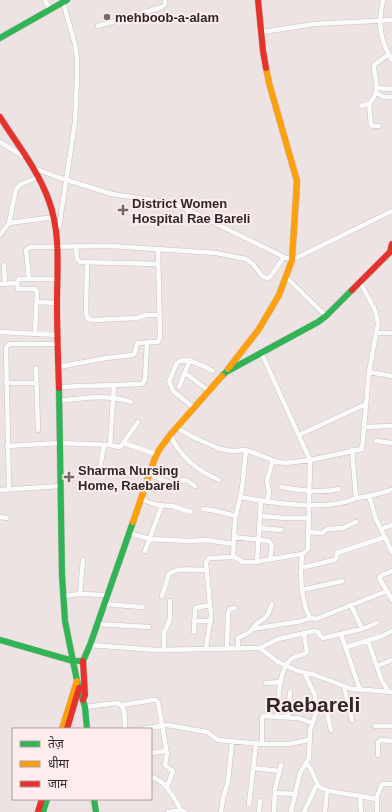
<svg xmlns="http://www.w3.org/2000/svg" width="392" height="812" font-family="Arial,'Noto Sans Devanagari',sans-serif">
<style>
.lines{fill:none;stroke-linecap:round;stroke-linejoin:round}
.street-casing{stroke:#c9c1c1;stroke-width:5.5}
.fast-casing{stroke:#c9c1c1;stroke-width:7}
.slow-casing{stroke:#c9c1c1;stroke-width:7}
.jam-casing{stroke:#c9c1c1;stroke-width:7}
.street{stroke:#fcfbfb;stroke-width:4.5}
.fast{stroke:#30b455;stroke-width:6}
.slow{stroke:#ff9f0a;stroke-width:6}
.jam{stroke:#e5322d;stroke-width:6}
.poi-dot{fill:#726969;stroke:#ffecec;stroke-width:1.5}
.labels{text-anchor:middle;dominant-baseline:central;stroke-width:4;stroke-linejoin:round;paint-order:stroke}
.poi-label{font-size:13px;font-weight:bold;fill:#2f2828;stroke:#ffecec;text-anchor:start}
.town-label{font-size:21px;font-weight:bold;fill:#2f2828;stroke:#ffecec}
</style>
<rect width="100%" height="100%" fill="#ede3e3"/>
<g class="lines">
<!-- street casing -->
<g class="street-casing">
<path id="street" d="M45 0 50 10
M383 0C378 24 379 38 392 60
M98 26 162 7 165 4V0
M262 32 315 24 392 20
M377 88 392 89
M376 93 384 97H392
M369 104 371 125 374 126H379
M361 106 370 103C382 87 374 81 374 65L389 54
M0 142 23 156
M34 168 57 177 112 194 171 203 188 210 284 257 292 260 392 211
M9 223 55 217
M59 227 75 122 77 78V58L75 44 63 2
M0 235 9 223 16 189 21 184 39 177
M76 247 77 259 80 262 158 264
M87 262 86 313 88 319 93 320 137 318 146 315H160
M4 265 5 284
M285 276 326 316
M29 279 26 250 30 247 111 246 216 253 246 259 253 264 262 276 267 278 270 277 284 257
M360 282 375 310 378 323 369 372 362 449 310 460 308 549 302 555C300 576 300 599 310 618L316 619 387 591 379 578 382 575 392 571
M17 283 18 289H35L37 292 35 334
M0 284 17 283 19 279H58
M37 302 57 303
M0 332 58 335
M376 333H392
M261 352 299 436
M58 367 106 358 133 355C138 351 134 346 138 343L158 342 160 337 158 249
M36 368 38 430
M369 372 392 376
M185 373 209 391
M6 383H36
M58 387 142 384 145 380 147 342
M179 387 190 360
M59 401C82 398 109 394 131 402
M194 408 173 391 169 381C172 376 174 368 177 363 185 355 205 367 213 371
M364 427 392 426
M177 428 195 438 220 449 231 451 246 450 278 462 286 463 310 460 299 436 301 434 366 404
M170 435C180 456 198 471 219 480
M376 441 392 443
M123 443 156 454
M110 445 119 447 121 446 138 422
M7 446 60 443 110 445 114 385
M352 450 356 498 369 496 376 519 392 552
M100 468 104 445
M149 474 168 482 186 480 195 486
M281 487C298 490 322 493 339 489
M9 489 6 347 10 344H58
M0 490 60 486
M369 496 392 490
M241 497C272 503 327 512 356 498
M140 499 157 505 172 506 191 512
M267 502 269 493 267 480 273 460
M203 509 212 510 236 516
M260 516 285 518H308
M0 517 7 518
M259 528 281 530
M381 529 392 525
M308 532 322 533 327 529 343 528 356 522
M129 533 150 539 189 541 206 540 234 544
M234 537 269 541 272 545 270 559
M145 551 162 505
M233 557 235 519 242 489 246 450
M257 562 261 501
M301 568 334 560 336 558 337 553 385 537
M302 590 342 581
M387 591 392 600
M80 594 83 560
M63 596 80 594 107 595
M162 596 169 574C178 567 196 570 207 570
M104 604 143 607
M351 605 362 629
M194 621H211
M97 624 149 627
M252 629 302 621 310 618
M194 632 195 608 210 605
M341 634 360 690
M368 641 382 681 389 692
M90 645 157 650 260 648 278 662 298 671 315 675 352 689 392 692
M347 647 382 636 392 631
M227 648 228 613 230 609 235 608
M238 648V638L250 632 256 624 265 618 268 614 272 604
M260 648 278 639 314 631 318 632 320 636 323 638 362 629 377 623
M206 649 211 615 206 563 208 559 210 558 235 557 243 562H254L302 554
M164 650V633L170 619V601
M377 666 392 660
M266 683 281 682
M344 686 352 720
M122 705 153 700H156L158 702 167 754 165 765 173 771 167 787
M85 707 117 703C127 706 124 720 125 729
M316 708 323 707H326L331 730
M277 716C279 700 278 672 290 660 294 656 302 656 307 652L304 634
M288 717 290 692
M375 726H392
M142 729 167 725 207 732 218 740 262 744V719L263 716 298 718 312 723
M262 744H289L309 740
M151 753 166 751
M378 755V742L381 740 392 741
M306 763C314 771 313 777 318 785 322 792 351 794 360 796
M253 768 280 771
M151 777C167 781 173 797 181 810L185 812
M275 793 296 794
M377 799V812
M249 804 256 744
M168 812 181 810
M221 812 223 798 228 782 232 741
M259 812 260 801
M274 812 275 789 281 765
M291 812 300 773 309 758 310 730 316 713 315 695 304 672
M304 812 317 784
M325 812 327 790
M361 812 360 796 376 799 382 784H392"/>
</g>
<!-- fast casing -->
<g class="fast-casing">
<path id="fast" d="M0 38 67 0
M222 376 226 372 318 322 326 316 352 290
M59 388 62 575 65 621 77 681 85 707 87 729
M0 640 73 661H83L90 645 133 522
M94 799 96 812
M43 812 47 799"/>
</g>
<!-- slow casing -->
<g class="slow-casing">
<path id="slow" d="M228 369 259 329 279 295 292 260 297 181 269 83 266 68
M133 522 155 458 159 450 170 435 222 376
M62 729 77 681"/>
</g>
<!-- jam casing -->
<g class="jam-casing">
<path id="jam" d="M258 0 263 51 266 68
M0 117C17 144 38 170 49 201 61 234 57 268 57 303 57 331 58 360 59 388
M352 290 390 252 392 244
M83 661 85 695 83 700
M67 729 79 688
M38 812 42 799"/>
</g>
<!-- street -->
<use href="#street" class="street"/>
<!-- fast -->
<use href="#fast" class="fast"/>
<!-- slow -->
<use href="#slow" class="slow"/>
<!-- jam -->
<use href="#jam" class="jam"/>
</g>
<!-- markers -->
<g class="poi-dot">
<circle cx="107" cy="17" r="4"/>
<path d="M121 204h4v4h4v4h-4v4h-4v-4h-4v-4h4z"/>
<path d="M67 471h4v4h4v4h-4v4h-4v-4h-4v-4h4z"/>
</g>
<g class="labels">
<!-- poi labels -->
<g class="poi-label">
<text x="115" y="17">mehboob-a-alam</text>
<text x="132" y="203">District Women<tspan x="132" dy="15">Hospital Rae Bareli</tspan></text>
<text x="78" y="470">Sharma Nursing<tspan x="78" dy="15">Home, Raebareli</tspan></text>
</g>
<!-- town labels -->
<g class="town-label">
<text x="313" y="704">Raebareli</text>
</g>
</g>
<!-- legend -->
<rect x="12" y="728" width="140" height="72" fill="#ffecec" stroke="#ac9e9e"/>
<rect x="20" y="741" width="20" height="6" fill="#30b455" stroke="#ac9e9e"/>
<text x="48" y="748" font-size="12" fill="#2f2828">तेज़</text>
<rect x="20" y="761" width="20" height="6" fill="#ff9f0a" stroke="#ac9e9e"/>
<text x="48" y="768" font-size="12" fill="#2f2828">धीमा</text>
<rect x="20" y="781" width="20" height="6" fill="#e5322d" stroke="#ac9e9e"/>
<text x="48" y="788" font-size="12" fill="#2f2828">जाम</text>
</svg>
